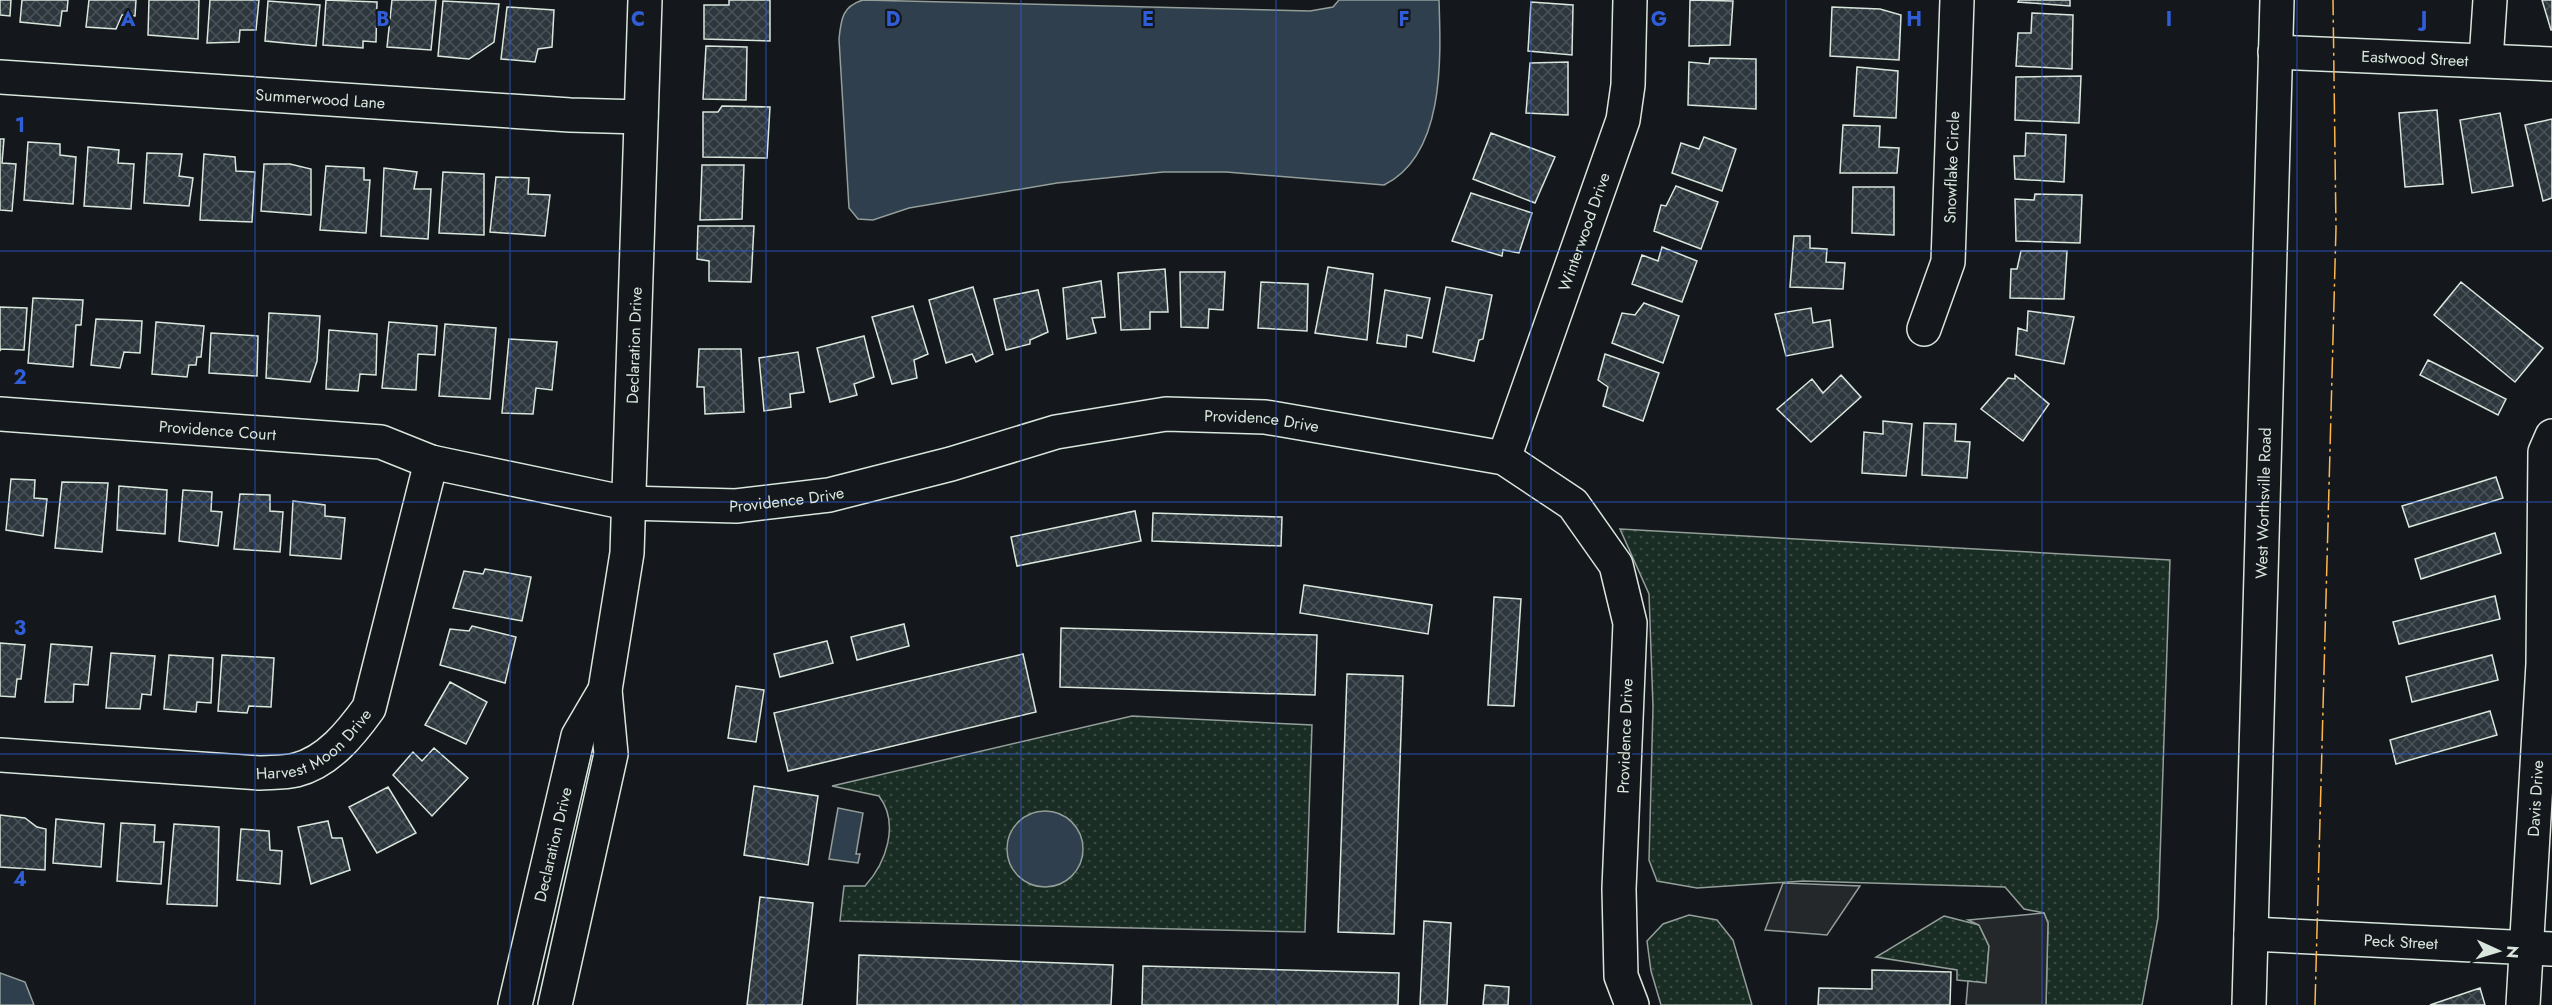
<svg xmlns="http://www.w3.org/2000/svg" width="2552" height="1005" font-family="Jost,sans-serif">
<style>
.grass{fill:url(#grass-dots);stroke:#939e99;stroke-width:1.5}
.parking{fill:#24282b;stroke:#939e99;stroke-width:1.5}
.water{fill:#2f3f4d;stroke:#939e99;stroke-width:1.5}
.building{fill:url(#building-cross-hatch);stroke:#d8e6dc;stroke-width:1.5}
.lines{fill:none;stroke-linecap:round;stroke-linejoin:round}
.minor-casing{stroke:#d8e6dc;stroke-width:36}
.major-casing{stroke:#d8e6dc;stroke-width:36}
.minor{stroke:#14181c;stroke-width:33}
.major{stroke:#14181c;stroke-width:33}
.power{stroke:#ffb74d;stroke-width:1.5;stroke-dasharray:21 4.5 3 4.5;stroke-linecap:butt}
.grid{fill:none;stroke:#305dd8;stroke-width:1.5;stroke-opacity:0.55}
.labels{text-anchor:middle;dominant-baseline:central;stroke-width:4.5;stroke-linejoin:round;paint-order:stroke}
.street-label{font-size:16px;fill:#d8e6dc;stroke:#14181c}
.grid-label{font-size:20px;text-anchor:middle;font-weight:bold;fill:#305dd8;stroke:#14181c;stroke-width:4.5;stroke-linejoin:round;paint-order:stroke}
</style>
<defs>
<pattern id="grass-dots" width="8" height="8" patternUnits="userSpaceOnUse" patternTransform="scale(1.5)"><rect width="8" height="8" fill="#1a2d24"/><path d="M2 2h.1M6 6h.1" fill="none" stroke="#3b4b43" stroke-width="1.8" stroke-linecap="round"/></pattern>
<pattern id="building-cross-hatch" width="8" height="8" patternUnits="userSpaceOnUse" patternTransform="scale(1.5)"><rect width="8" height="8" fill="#2c363c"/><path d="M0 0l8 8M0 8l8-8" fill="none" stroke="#4a5358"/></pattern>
</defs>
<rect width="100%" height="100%" fill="#14181c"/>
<!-- grass -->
<path class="grass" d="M1620 529 2170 560 2158 918 2142 1005H2046L2048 923 2044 913 2024 909 2005 887 1803 881 1697 888 1657 881 1649 860 1653 707 1649 594Z
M1132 716 1312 725 1305 932 840 921 844 886H865C886 863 900 824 879 796L832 786Z
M1689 915 1717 920 1733 940 1752 1005H1661L1651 971 1647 941 1663 924Z
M1944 916 1979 925 1989 946 1986 983 1957 980V970L1876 957Z"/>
<!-- parking -->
<path class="parking" d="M1783 883 1860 886 1827 935 1765 930Z
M2044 913 2048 923 2046 1005H1966L1968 981 1986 983 1989 946 1979 925 1968 920Z"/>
<!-- water -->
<path class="water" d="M863 0 1310 11 1333 7 1339 0H1439C1441 59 1445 155 1384 185L1226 172H1163L1057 183 909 208 873 220 858 219 849 208 839 39C841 20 842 6 863 0Z
M838 808 863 813 856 854H860L858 863 829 859Z
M1007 849a38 38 0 1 1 76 0a38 38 0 1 1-76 0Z
M0 973 25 982 34 1005H0Z"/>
<!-- building -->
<path class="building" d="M0 0H11L10 16 0 15Z
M22 0H68L67 11H62L60 26 20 22Z
M89 0H136L135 16 122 15 116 29 86 27Z
M149 0H199L198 39 148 35Z
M210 0H259L256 30H240L239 42 207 43Z
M326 0 377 2 376 42 363 41V48L323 45Z
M392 0H436L431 50 387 47Z
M729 0H770V41L704 39V5H729Z
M1690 0 1733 1 1730 45 1689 46Z
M2019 0H2070V6L2018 2Z
M2542 0H2552V30H2551Z
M268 1 320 5 316 46 265 41Z
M443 1 499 4 494 42 469 59 438 56Z
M1531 2 1573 5 1572 55 1528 51Z
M507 7 554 10 552 47 538 49 535 62 501 59Z
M1832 7 1880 9 1901 15 1899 60 1830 56Z
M2032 13 2073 15 2072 69 2016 66 2018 33H2031Z
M706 46 747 47 746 100 703 99Z
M1710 58 1756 59V109L1688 105 1689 62 1709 64Z
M1568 62V115L1526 113 1530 63Z
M1857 67 1898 71 1896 118 1854 116Z
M2081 76 2079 123 2015 120 2016 77Z
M722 106 770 107 767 158 703 157V112H718Z
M2437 110 2443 184 2405 187 2399 113Z
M2500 113 2513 186 2472 193 2460 120Z
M2552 119V198L2543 201 2525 125Z
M1843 125 1880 126 1879 147 1899 148 1897 173H1840Z
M1491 133 1555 157 1535 203 1473 179Z
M2026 133 2066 135 2064 182 2015 179 2014 156H2025Z
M1704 137 1736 149 1722 191 1672 173 1681 143 1699 149Z
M0 139H4L2 163 16 164 12 211 0 210Z
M28 142 60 144V155L76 157 73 204 24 200Z
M88 147 119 150 118 163 134 164 131 209 84 206Z
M147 153 182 154 179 176 193 178 189 206 144 203Z
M204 154 235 157 236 171 255 172 252 222 200 220Z
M264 164H290L311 169V215L261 211Z
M702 165H744L742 219 700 220Z
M326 166 364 168V180H370L366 233 320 230Z
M384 168 417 172 414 189H431L428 239 381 236Z
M443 172 484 174V235L439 233Z
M496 177 529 178 528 194 550 195 545 236 490 232Z
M1676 186 1718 202 1701 249 1654 231 1661 205 1666 206Z
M1853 187H1894V235L1852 233Z
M1471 193 1532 213 1519 253 1503 250 1502 256 1452 241Z
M2035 194 2082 195 2080 243 2016 241 2015 199 2034 200Z
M698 226H754L751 282 709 281V261L697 259Z
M1794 236H1810V248L1827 249 1826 262 1845 263 1843 289 1790 287Z
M1662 247 1697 261 1682 302 1632 284 1642 255 1658 261Z
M2021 251H2067L2064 299 2010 298 2011 269H2017Z
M1328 267 1373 274 1367 340 1315 333Z
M1165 269 1168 312H1150V329L1121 330 1118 273Z
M1180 272H1225L1223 310 1209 309 1208 328 1181 327Z
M1101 281 1105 317 1092 318 1096 333 1067 339 1063 288Z
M1261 282 1308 284 1307 331 1258 328Z
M2461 282 2543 348 2515 382 2434 315Z
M973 287 993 354 976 362 972 354 946 363 929 300Z
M1446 287 1492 295 1483 339 1479 340 1474 361 1433 352Z
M1038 290 1048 332 1030 340V344L1006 350 994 299Z
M1385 290 1430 298 1422 338 1407 335 1406 347 1377 343Z
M33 298 83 300 81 325H76L73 367 28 363Z
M1644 303 1679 316 1663 363 1612 343 1622 313 1635 315Z
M913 306 928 354 914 360 917 378 892 384 872 317Z
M0 307 27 308 24 350 1 349 0 351Z
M1811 308 1813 323 1830 320 1833 347 1786 356 1775 314Z
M2028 311 2074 317 2064 364 2016 355 2018 328 2027 331Z
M269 313 320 316 317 361 310 382 266 378Z
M96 319 142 321 140 353 124 352 120 368 91 365Z
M156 322 204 326 201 357H197L196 365H189L187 377 152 374Z
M389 322 437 326 435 355 418 354 416 390 382 388Z
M445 324 496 328 490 399 439 396Z
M329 330 377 334 376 375 360 374 358 391 326 389Z
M211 333 258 336 257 376 209 373Z
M864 336 874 377 854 384 857 395 830 402 817 348Z
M509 339 557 342 552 390 536 388 533 414 502 413Z
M699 349H741L744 412 705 414 704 387H697Z
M798 352 804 392 790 394 791 407 764 411 759 358Z
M1605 354 1659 373 1643 421 1603 406 1608 387 1598 380Z
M2428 360 2506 399 2498 415 2420 375Z
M1841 375 1861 397 1811 442 1777 409 1812 379 1823 393Z
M2015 375 2049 404 2023 441 1981 409 2008 378 2015 379Z
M1883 421 1912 424 1906 476 1862 473 1864 432 1883 434Z
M1924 423 1956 424 1955 441 1970 442 1967 478 1922 475Z
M2496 477 2503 498 2409 527 2402 506Z
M11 479 35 480 34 498 47 499 43 536 6 530Z
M62 482 108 483 102 552 55 548Z
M119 486 167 490 165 534 117 530Z
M183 490 212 492 211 511 222 512 218 546 179 541Z
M240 494 270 495V511L283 512 280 552 234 549Z
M293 501 325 505V516L345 518 341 559 290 555Z
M1135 511 1141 541 1017 566 1011 537Z
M1153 513 1282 517 1281 546 1152 541Z
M2495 533 2501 553 2421 579 2415 559Z
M485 569 531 577 522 621 453 608 464 571 483 574Z
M1304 585 1432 605 1428 634 1300 613Z
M2495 596 2500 619 2399 644 2393 622Z
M1494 597 1521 599 1514 706 1488 705Z
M904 624 909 646 857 660 851 637Z
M472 626 516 637 505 683 440 665 450 629 469 631Z
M1061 628 1317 635 1315 695 1060 687Z
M827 641 833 663 780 677 774 654Z
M0 643 25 645 21 679H17L15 697 0 696Z
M51 644 92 647 88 685 74 684 73 702H45Z
M111 653 155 656 151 695 142 694 140 709 106 708Z
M1023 654 1036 712 788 771 774 713Z
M169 655 213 658 211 703 197 702 196 712 164 709Z
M222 655 274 658 271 707 249 706 247 713 218 711Z
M2492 655 2498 680 2412 702 2406 677Z
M1347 674 1403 676 1394 934 1338 932Z
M450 682 487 702 466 744 425 725Z
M736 686 764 690 756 742 728 738Z
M2490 711 2497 735 2396 764 2390 740Z
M434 748 468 778 432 816 393 775 413 752 422 761Z
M754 786 818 796 808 865 744 855Z
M388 787 416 833 377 853 349 807Z
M0 815 25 818 37 827 46 829 45 870 0 867Z
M56 819 104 824 101 867 53 863Z
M328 821 332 838H342L350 870 311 884 298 827Z
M121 823 155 825 154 842H164L161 884 117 881Z
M174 824 219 827 217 906 167 904Z
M241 829 269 831 270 850 282 851 280 884 237 880Z
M760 897 813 903 802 1005H747Z
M1424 921 1451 923 1447 1005H1420Z
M859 955 1113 965 1111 1005H857Z
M1143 966 1399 973 1398 1005H1142Z
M1872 970 1951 972 1950 1005H1818L1819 988 1872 989Z
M1485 985 1509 987 1508 1005H1483Z
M2480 988 2485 1005H2430Z"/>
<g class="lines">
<!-- minor casing -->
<g class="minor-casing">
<g id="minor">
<path id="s1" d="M2275 52 2552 64"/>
<path d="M2486 60 2490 0"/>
<path id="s2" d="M0 77 570 115 641 117"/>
<path id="s3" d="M1924 329 1948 262 1957 0"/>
<path id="s4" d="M0 414 381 442 431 462 627 503 736 506 829 495 951 464 1056 432 1166 414 1265 417 1504 458 1573 504 1616 565 1630 623 1619 889 1621 976 1632 1005"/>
<path id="s5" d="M1504 458 1623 120 1628 85 1630 0"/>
<path id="s6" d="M0 755 259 773C270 772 284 773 296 770 328 762 351 733 369 708L431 462"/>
<path id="s7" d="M2251 934 2552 949"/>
<path id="s8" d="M515 1005 578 736 605 690"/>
<path id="s9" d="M555 1005 611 754 605 690 627 553 645 0"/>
<path id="s10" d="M2523 1005 2543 664 2545 452 2552 436"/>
</g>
</g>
<!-- major casing -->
<g class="major-casing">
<g id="major">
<path id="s11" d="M2249 1005 2277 0"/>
</g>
</g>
<!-- minor -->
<use href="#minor" class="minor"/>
<!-- major -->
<use href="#major" class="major"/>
<!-- power -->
<path class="power" d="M2315 1005 2336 228 2333 0"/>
</g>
<!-- grid -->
<path class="grid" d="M255 0V1005M510 0V1005M766 0V1005M1021 0V1005M1276 0V1005M1531 0V1005M1786 0V1005M2042 0V1005M2297 0V1005M0 251H2552M0 502H2552M0 754H2552"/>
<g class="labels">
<!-- street labels -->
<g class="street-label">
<text stroke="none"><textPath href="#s1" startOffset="140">Eastwood Street</textPath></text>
<text stroke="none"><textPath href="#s2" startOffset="321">Summerwood Lane</textPath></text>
<text stroke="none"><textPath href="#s3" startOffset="166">Snowflake Circle</textPath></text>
<text stroke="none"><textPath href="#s5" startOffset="240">Winterwood Drive</textPath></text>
<text stroke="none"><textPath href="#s9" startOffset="668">Declaration Drive</textPath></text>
<text stroke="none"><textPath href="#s4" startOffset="1282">Providence Drive</textPath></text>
<text stroke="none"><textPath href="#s4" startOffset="218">Providence Court</textPath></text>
<text stroke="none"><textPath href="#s4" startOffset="796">Providence Drive</textPath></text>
<text stroke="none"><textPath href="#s11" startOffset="502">West Worthsville Road</textPath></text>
<text transform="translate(1625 736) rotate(-88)">Providence Drive</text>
<text stroke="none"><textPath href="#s6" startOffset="324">Harvest Moon Drive</textPath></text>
<text stroke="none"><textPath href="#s10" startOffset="207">Davis Drive</textPath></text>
<text stroke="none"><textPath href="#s8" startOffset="165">Declaration Drive</textPath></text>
<text stroke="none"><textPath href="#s7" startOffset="150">Peck Street</textPath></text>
</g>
</g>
<g class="grid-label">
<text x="128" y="26">A</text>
<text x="383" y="26">B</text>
<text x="638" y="26">C</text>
<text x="893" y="26">D</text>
<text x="1148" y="26">E</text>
<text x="1404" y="26">F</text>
<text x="1659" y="26">G</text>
<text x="1914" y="26">H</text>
<text x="2169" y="26">I</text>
<text x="2424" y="26">J</text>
<text x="20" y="132">1</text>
<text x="20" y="384">2</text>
<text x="20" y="635">3</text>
<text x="20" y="886">4</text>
</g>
<!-- north arrow -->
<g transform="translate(2498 951) rotate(94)" stroke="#14181c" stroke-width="4.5" paint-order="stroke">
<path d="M0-4.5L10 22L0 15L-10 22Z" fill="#d8e6dc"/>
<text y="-9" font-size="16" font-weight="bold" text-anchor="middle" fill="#d8e6dc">N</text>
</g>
</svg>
